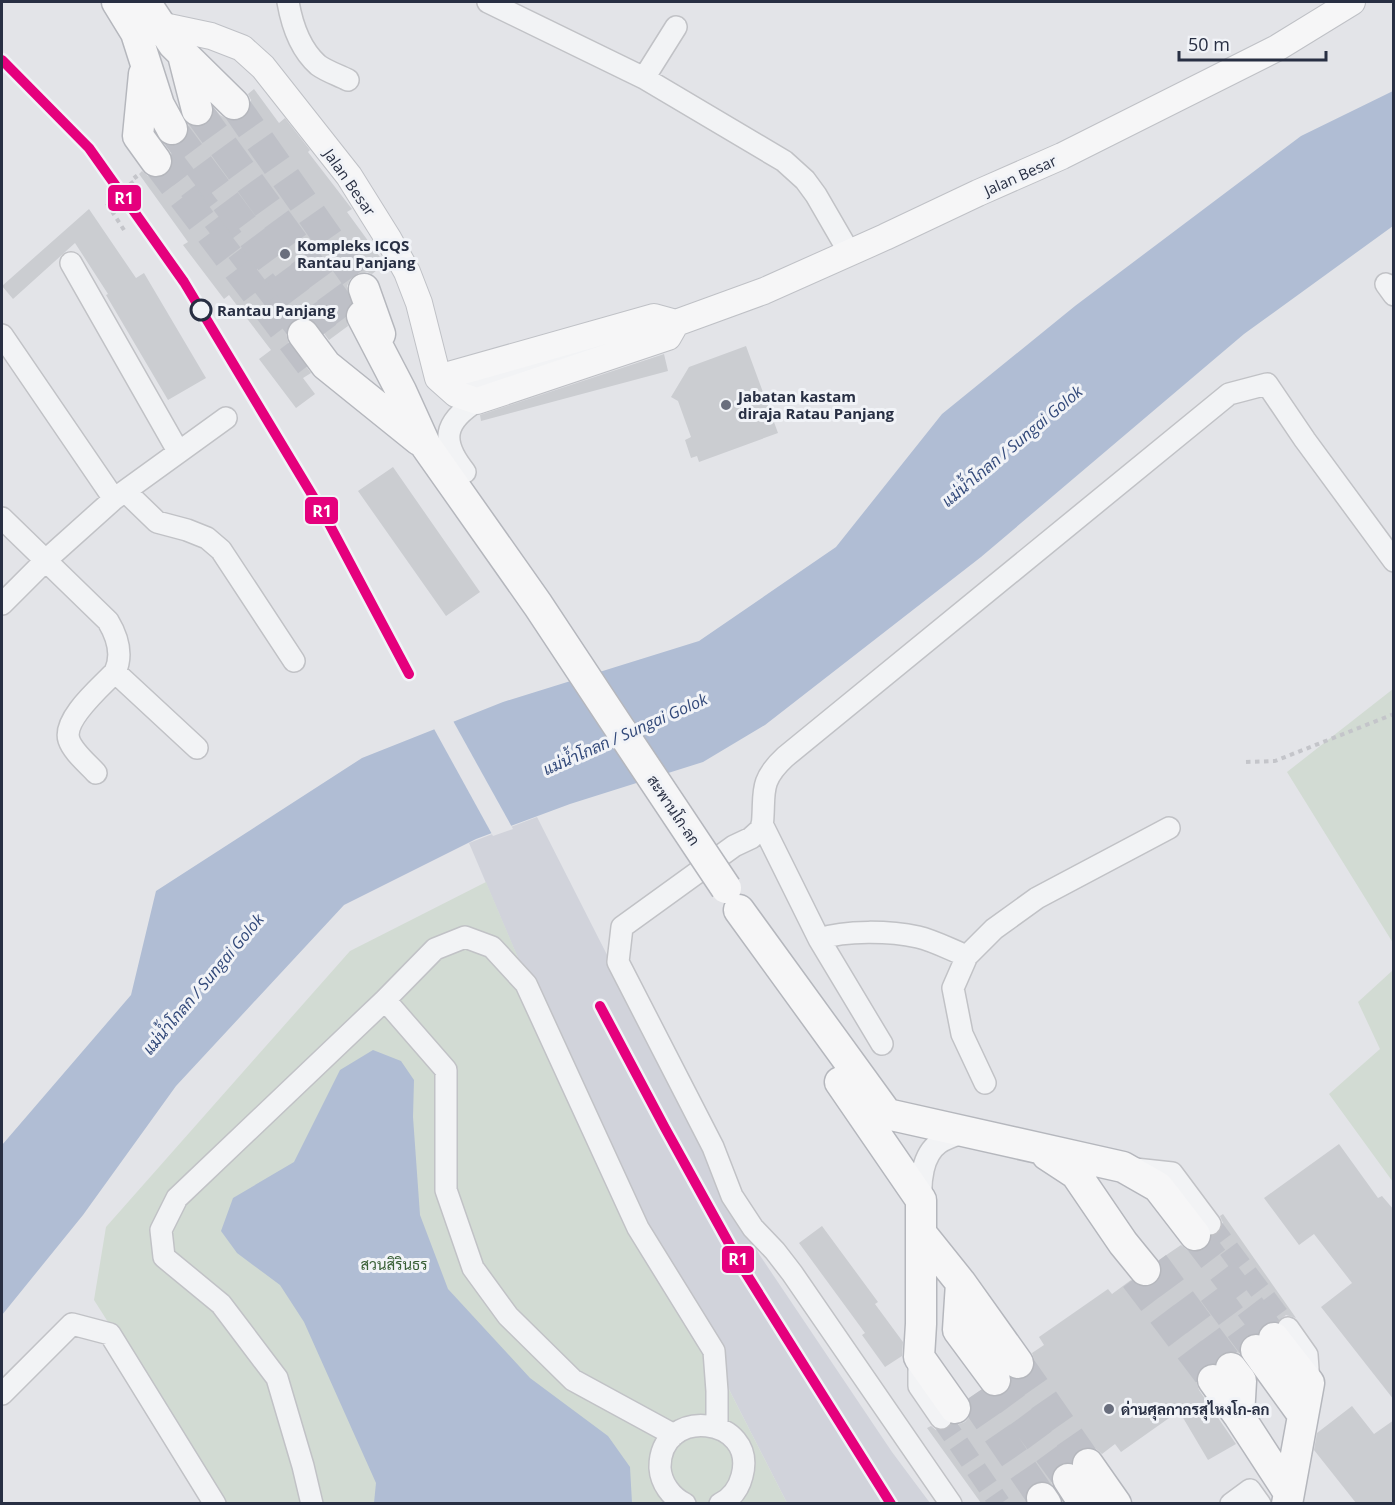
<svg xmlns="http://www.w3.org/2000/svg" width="1395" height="1505" font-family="'Open Sans',Sarabun,sans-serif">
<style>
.built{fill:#d1d3db}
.green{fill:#d2dbd3}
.water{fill:#b0bdd4}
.pier{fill:#e3e4e8}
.building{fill:#cbcdd1}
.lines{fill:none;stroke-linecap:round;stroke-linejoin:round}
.minor-tunnel{stroke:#bec0c7;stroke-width:21;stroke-dasharray:21 10;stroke-linecap:butt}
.major-tunnel{stroke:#bec0c7;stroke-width:26;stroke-dasharray:26 13;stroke-linecap:butt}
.highway-tunnel{stroke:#bec0c7;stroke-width:30;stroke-dasharray:30 15;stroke-linecap:butt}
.minor-casing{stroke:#c1c2c6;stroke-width:24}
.major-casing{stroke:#bfc1c6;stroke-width:28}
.highway-casing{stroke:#b5b7bd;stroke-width:33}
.path{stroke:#c4c5ca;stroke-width:4;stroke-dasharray:4.5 4.5;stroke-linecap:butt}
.minor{stroke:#f2f3f5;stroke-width:21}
.major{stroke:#f6f6f7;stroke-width:26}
.highway{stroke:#f6f6f7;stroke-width:30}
.highway-bridge-casing{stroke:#b5b7bd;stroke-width:33;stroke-linecap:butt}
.highway-bridge{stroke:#f6f6f7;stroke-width:30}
.rail-1-casing{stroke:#f1f3f7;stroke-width:15}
.rail-1{stroke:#e5007d;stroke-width:10}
.poi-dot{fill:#696e7d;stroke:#f1f3f7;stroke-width:2}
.stop-dot{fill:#f1f3f7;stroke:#282f43;stroke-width:3}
.labels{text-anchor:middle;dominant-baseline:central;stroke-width:6;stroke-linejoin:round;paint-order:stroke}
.street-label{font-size:15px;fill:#282f43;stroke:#f1f3f7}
.poi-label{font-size:15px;font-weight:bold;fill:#282f43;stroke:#f1f3f7;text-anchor:start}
.stop-label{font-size:15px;font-weight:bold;fill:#282f43;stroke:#f1f3f7;text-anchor:start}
.park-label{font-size:15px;fill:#385f35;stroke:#f1f3f7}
.water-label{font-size:16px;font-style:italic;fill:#314879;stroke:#f1f3f7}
.line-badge{stroke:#f1f3f7;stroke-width:2}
.badge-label{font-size:16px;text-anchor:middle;font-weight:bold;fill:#fff}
</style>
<rect width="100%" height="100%" fill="#e3e4e8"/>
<!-- built -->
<path class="built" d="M537 817 759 1254 892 1452 930 1503H787L563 1064 469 843Z"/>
<!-- green -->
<path class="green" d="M1393 689V943L1287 772Z
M486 882 563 1064 787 1503H223L94 1300 106 1227 350 951Z
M1393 970V1182L1329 1094 1380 1049 1358 1002Z"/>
<!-- water -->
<path class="water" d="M1393 91V226L1244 334 981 557 765 725 703 762 570 804 476 839 344 905 176 1086 83 1215 2 1315V1145L131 995 156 891 362 758 503 702 699 641 836 547 942 414 1075 306 1301 136Z
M373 1050 401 1061 414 1080 413 1117 420 1215 448 1289 530 1378 608 1436 630 1467 632 1503H374L376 1483 304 1322 280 1285 237 1253 221 1231 233 1198 294 1162 340 1070Z"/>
<!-- pier -->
<path class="pier" d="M452 719 513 829 493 836 433 727Z"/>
<!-- building -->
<path class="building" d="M254 89 279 123 285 118 310 150 308 152 352 209 347 212 385 264 372 274 367 272 359 273 351 278 347 286 351 304 345 315 348 326 329 340 317 324 309 318 302 317 293 320 287 327 286 335 289 344 311 373 303 378 315 394 296 408 259 359 271 350 229 295 224 299 183 245 188 242 139 174 142 171 148 176 157 178 166 175 172 168 173 160 170 150 167 145 172 146 180 144 186 138 189 130 188 124 201 127 209 123 213 115 214 108 220 115 229 120 238 121 246 116 251 108V100L248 94Z
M89 209 136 278 144 273 206 378 168 400 106 295 108 294 75 243 13 299 2 286Z
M746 346 778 433 699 462 697 456 691 458 685 440 691 437 678 401 671 397 689 367Z
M664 354 668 371 481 421 480 415Z
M393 467 480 592 446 616 358 491Z
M1339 1144 1378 1198 1382 1196 1394 1210V1400L1321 1307 1352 1283 1314 1234 1299 1245 1264 1198Z
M1223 1214 1296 1318 1286 1315 1277 1322 1271 1321 1264 1324 1258 1333 1245 1336 1240 1344 1239 1353 1229 1351 1221 1354 1215 1363 1203 1366 1198 1372 1196 1381 1199 1390 1236 1444 1208 1460 1179 1411 1121 1452 1115 1444 1102 1454 1095 1448 1087 1447 1079 1450 1073 1456 1071 1463 1059 1464 1053 1471 1051 1479 1052 1485 1041 1481 1032 1484 1026 1491V1503H981L927 1428 931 1426 936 1430 943 1431 952 1424 957 1425 965 1422 970 1416 972 1407 969 1398 981 1390 989 1396 996 1397 1005 1394 1011 1387 1012 1379 1020 1380 1027 1377 1033 1371 1035 1362 1032 1353 1044 1345 1039 1337 1108 1289 1112 1294 1131 1280 1139 1286 1148 1287 1155 1284 1161 1276 1162 1268 1159 1260 1181 1245 1189 1251 1198 1252 1205 1249 1211 1242 1212 1237 1217 1235 1221 1230 1223 1223 1220 1216Z
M822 1226 878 1302 875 1304 903 1342 902 1356 885 1367 862 1335 865 1333 799 1243Z
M1352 1406 1374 1434 1394 1420V1503H1356L1314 1450 1317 1433Z"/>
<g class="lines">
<!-- minor-tunnel -->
<path class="minor-tunnel" d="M1210 1224 1288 1328
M941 1418 1000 1504"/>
<!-- major-tunnel -->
<path class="major-tunnel" d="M168 157 303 334"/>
<!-- highway-tunnel -->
<path class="highway-tunnel" d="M234 104 364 289
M197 110 352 323
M172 129 329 340
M156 161 313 368
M1195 1235 1274 1338
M1154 1264 1231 1368
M1135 1278 1213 1380
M1213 1292 1256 1350
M1018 1363 1088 1464
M995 1380 1068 1479
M972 1396 1042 1498"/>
<!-- minor casing -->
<g class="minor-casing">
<path id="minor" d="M288 2C292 25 300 49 318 65 326 71 338 75 348 80
M488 2 644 78 784 161 805 180 816 195 849 252
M644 78 676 27
M71 263 178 451
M1386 284 1394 295
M2 335 114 499
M440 378 471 384 621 339
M465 472C440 441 444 422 477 401
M125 491 157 522 187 530 207 538 221 550 294 661
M2 518 108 621C117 636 123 655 115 672 102 686 62 719 69 740 73 752 88 764 96 773
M2 604 46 560 114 499 226 418
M115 672 197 748
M762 824 819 939 882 1044
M819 939C846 930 890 931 918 937 935 941 951 950 967 956
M385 1000 446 1070V1190L473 1268 508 1316 573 1380 674 1435
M985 1083 962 1034 953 988 967 956 994 929 1037 898 1169 828
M1135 1169 1172 1173 1210 1224
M921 1200C920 1182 922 1155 939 1143 946 1138 956 1135 965 1132
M1288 1328 1307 1355 1309 1383
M919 1357V1386L941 1418
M2 1394 72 1324 110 1334 215 1504
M312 1504 303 1466 277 1378 221 1304 164 1257 161 1230 177 1198 385 1000 435 949 465 937 492 947 526 984 638 1228 714 1351 717 1391V1427
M685 1504C671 1497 661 1483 660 1468 659 1405 758 1416 742 1476 739 1488 732 1498 720 1504
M951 1504 792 1273 775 1251 753 1228 732 1196 713 1147 618 962 622 927 734 846 751 838 762 828C766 794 757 783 785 757L1229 394 1267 384 1305 440 1394 561
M1231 1504 1250 1490 1260 1504"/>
</g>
<!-- major casing -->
<g class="major-casing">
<path id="major" d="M147 29 159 25 211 36 242 48 263 67 349 176 389 240 407 272 419 303 438 378 456 394 477 401 668 337 676 323
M438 378 654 317 676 323 764 291 885 237 978 193 1062 156 1277 48 1352 2"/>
</g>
<!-- highway casing -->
<g class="highway-casing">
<path id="highway" d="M117 2 136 33 159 105 172 129
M145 2 173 44 234 104
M183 55 197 110
M144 74 138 136 156 161
M364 289 380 334
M362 316 401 391 426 446 538 605 622 732
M303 334 326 365 419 440
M739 910 887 1114 1123 1167 1158 1187 1195 1235
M840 1082 921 1200V1324L919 1357 955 1408
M1047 1155 1076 1174 1123 1243 1145 1270
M921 1233 961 1283 1018 1363
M961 1283 958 1330 995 1380
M1274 1338 1309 1383 1287 1504
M1256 1350 1303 1415
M1231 1368 1241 1381 1239 1416
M1213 1380 1239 1416 1289 1493
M1088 1464 1116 1504
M1068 1479 1077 1493 1099 1503
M1042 1498 1046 1504"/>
</g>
<!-- path -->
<path class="path" d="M124 230 106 202 137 179 134 175
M1246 762 1275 761 1394 714"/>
<!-- minor -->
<use href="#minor" class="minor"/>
<!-- major -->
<use href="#major" class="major"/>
<!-- highway -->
<use href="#highway" class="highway"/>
<!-- highway-bridge casing -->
<g class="highway-bridge-casing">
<path id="highway-bridge" d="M622 732 726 888"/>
</g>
<!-- highway-bridge -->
<use href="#highway-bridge" class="highway-bridge"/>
<!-- rail-1 casing -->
<g class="rail-1-casing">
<path id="rail-1" d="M2 60 89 148 184 282 326 518 409 674
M600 1006 665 1128 742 1267 891 1504"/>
</g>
<!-- rail-1 -->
<use href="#rail-1" class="rail-1"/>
</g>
<!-- markers -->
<g class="poi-dot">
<circle cx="285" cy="254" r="6"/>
<circle cx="726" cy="405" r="6"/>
<circle cx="1109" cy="1409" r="6"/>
</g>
<circle class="stop-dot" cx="201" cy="310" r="10"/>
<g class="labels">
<!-- street labels -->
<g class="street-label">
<text transform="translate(1020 175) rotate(-24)">Jalan Besar</text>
<text transform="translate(350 182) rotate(55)">Jalan Besar</text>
<text transform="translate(674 810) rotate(56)">สะพานโก-ลก</text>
</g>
<!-- poi labels -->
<g class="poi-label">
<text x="297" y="245">Kompleks ICQS<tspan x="297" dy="17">Rantau Panjang</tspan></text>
<text x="738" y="396">Jabatan kastam<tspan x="738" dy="17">diraja Ratau Panjang</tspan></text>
<text x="1121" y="1409">ด่านศุลกากรสุไหงโก-ลก</text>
</g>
<!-- stop labels -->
<g class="stop-label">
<text x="217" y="310">Rantau Panjang</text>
</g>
<!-- park labels -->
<g class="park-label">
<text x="394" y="1264">สวนสิรินธร</text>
</g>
<!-- water labels -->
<g class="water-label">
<text transform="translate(1012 446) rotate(-40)">แม่น้ำโกลก / Sungai Golok</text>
<text transform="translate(625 734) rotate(-24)">แม่น้ำโกลก / Sungai Golok</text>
<text transform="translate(203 984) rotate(-50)">แม่น้ำโกลก / Sungai Golok</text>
</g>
</g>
<g class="line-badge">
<rect x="107" y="184" width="35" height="28" rx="6" fill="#e5007d"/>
<rect x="304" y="496" width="35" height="29" rx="6" fill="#e5007d"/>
<rect x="721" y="1245" width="34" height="29" rx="6" fill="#e5007d"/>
</g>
<g class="badge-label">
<text x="124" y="204">R1</text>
<text x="322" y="517">R1</text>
<text x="738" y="1265">R1</text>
</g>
<!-- border -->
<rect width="1395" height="1505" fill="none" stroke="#282f43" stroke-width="6"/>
<!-- scale -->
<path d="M1179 51v9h147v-9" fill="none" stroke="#282f43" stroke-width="3"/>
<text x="1188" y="51" font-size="18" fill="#282f43" stroke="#f1f3f7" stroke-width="4.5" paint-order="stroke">50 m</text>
</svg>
